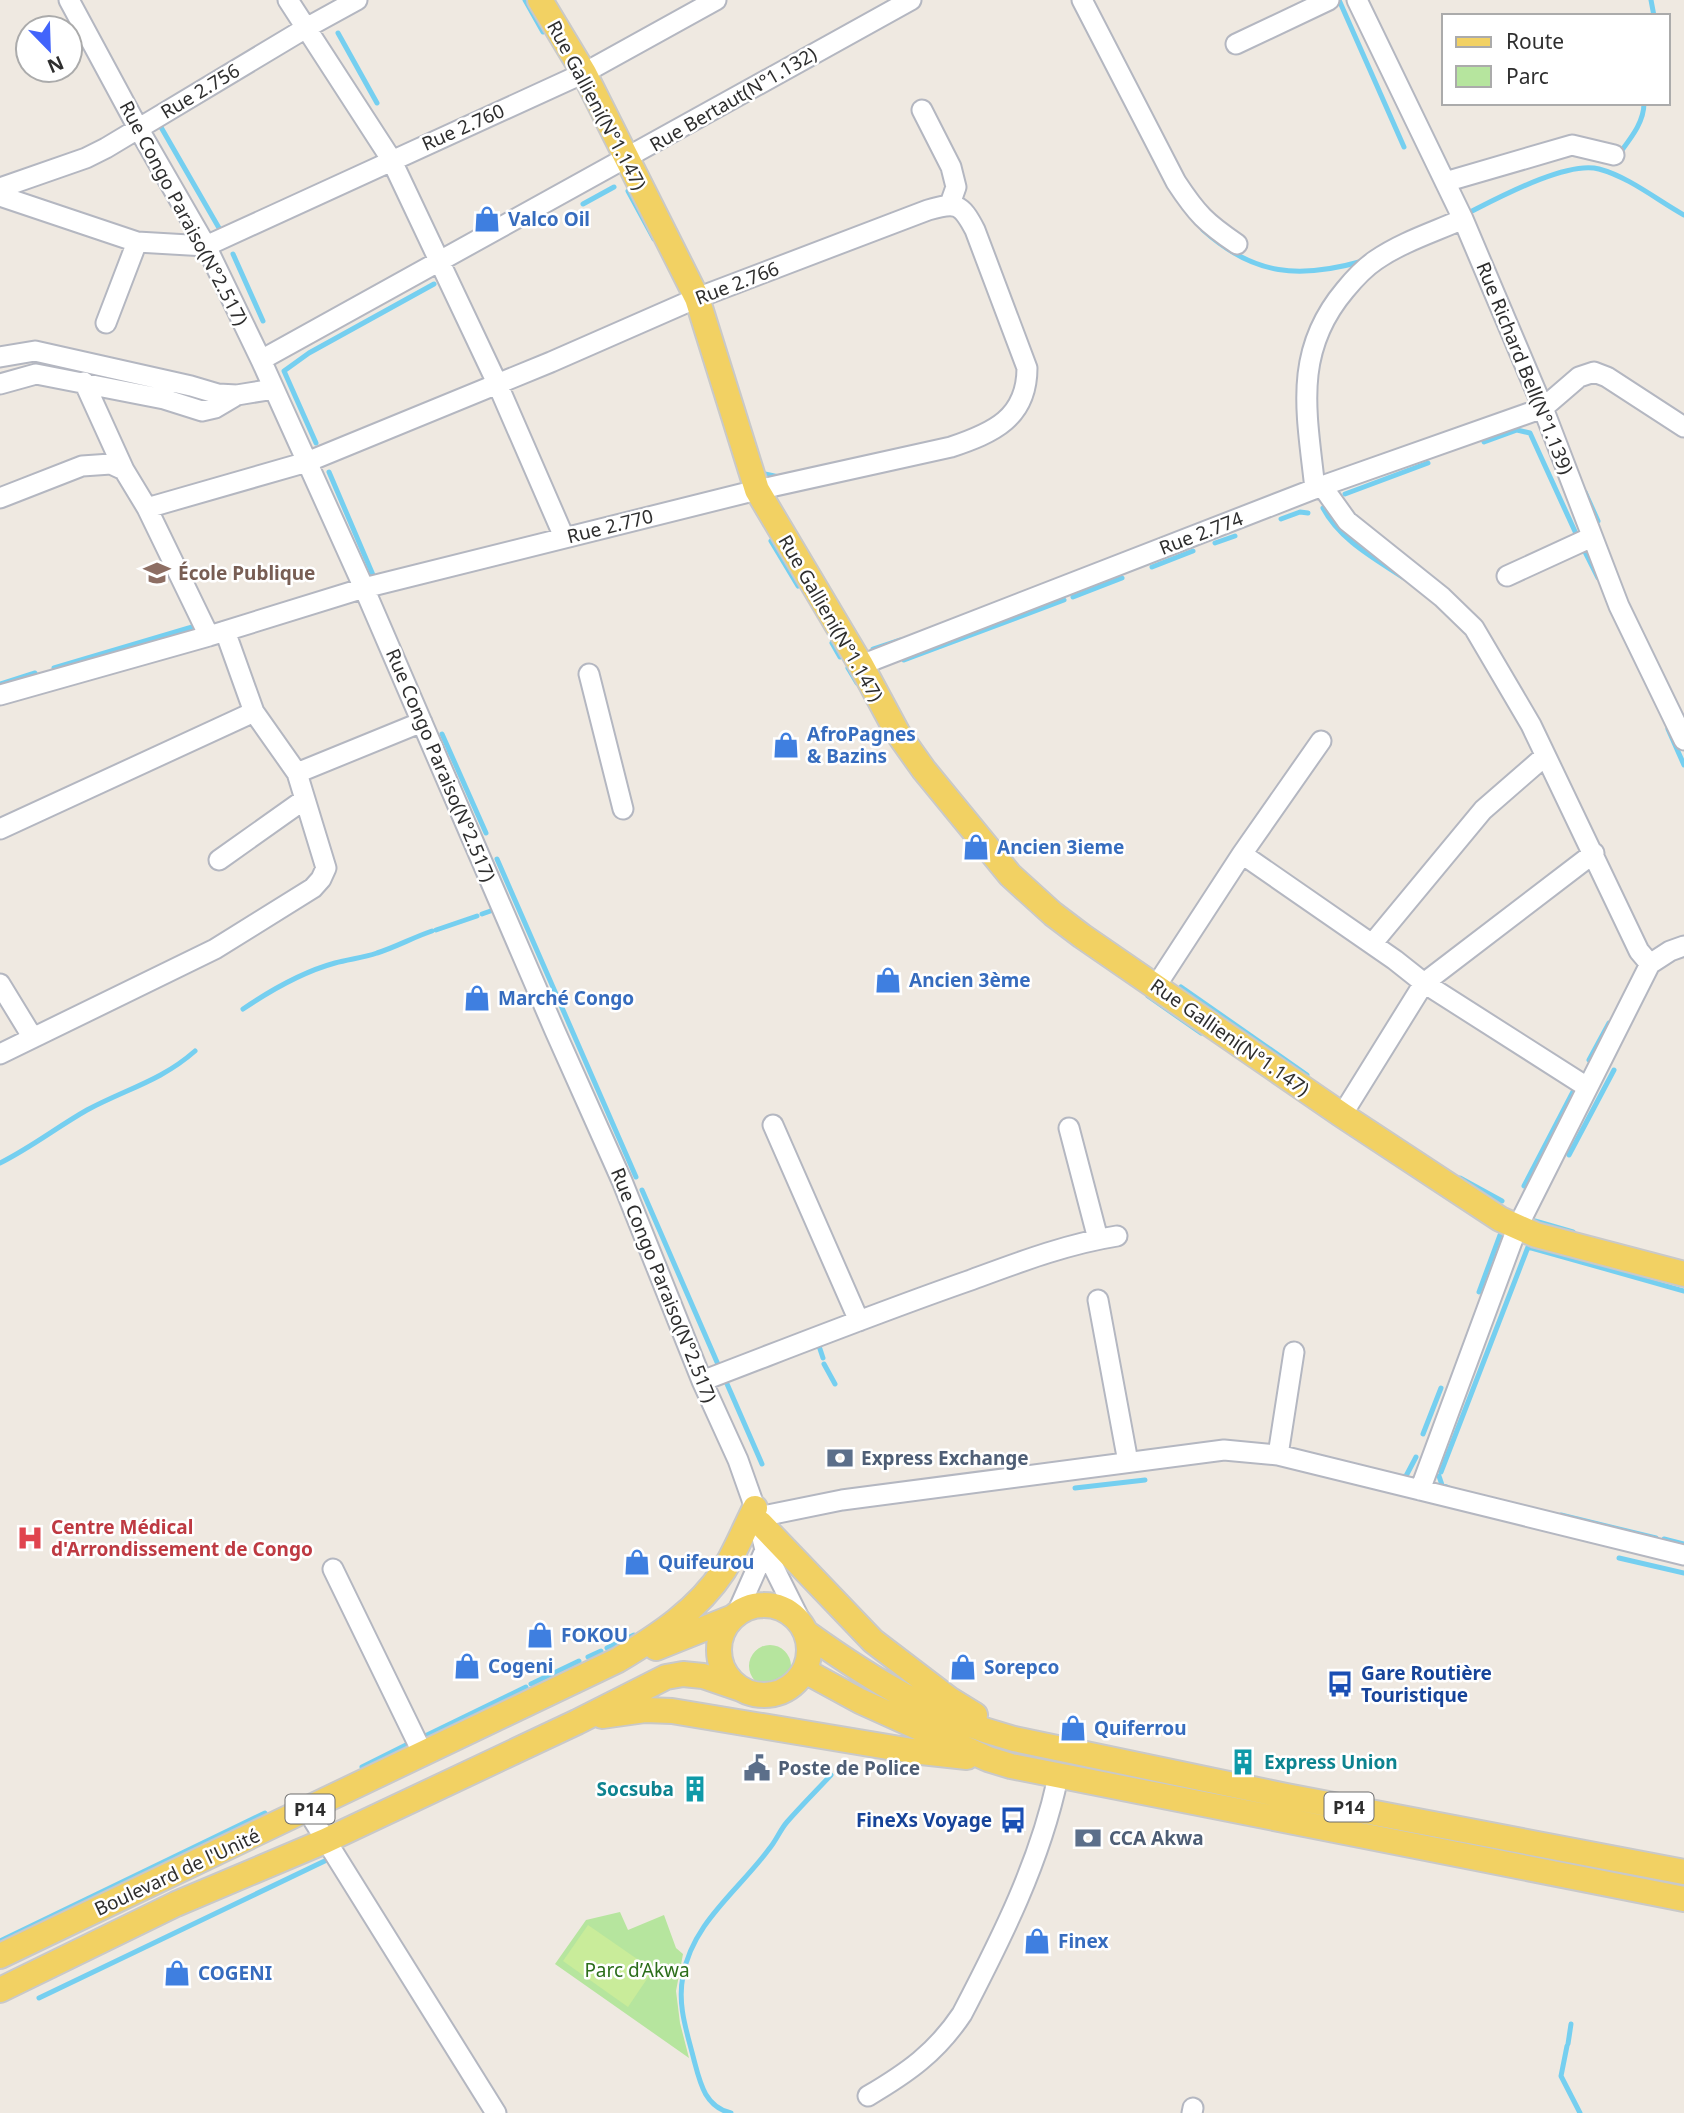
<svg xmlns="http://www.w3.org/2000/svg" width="1684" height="2113" font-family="'Noto Sans',sans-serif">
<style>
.green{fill:#b6e59e}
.pitch{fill:#c9ec9a}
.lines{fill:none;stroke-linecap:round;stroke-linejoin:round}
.stream{stroke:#75cff0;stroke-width:5}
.minor-casing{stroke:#b4b7c1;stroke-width:23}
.major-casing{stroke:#c9c9c9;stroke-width:28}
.minor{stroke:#fff;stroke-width:19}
.major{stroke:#f2d163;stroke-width:24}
.labels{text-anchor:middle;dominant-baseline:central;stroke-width:5;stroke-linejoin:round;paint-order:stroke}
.shield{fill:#fff;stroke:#6d6d6d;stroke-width:2}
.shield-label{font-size:18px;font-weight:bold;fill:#2e2e2e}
.street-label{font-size:19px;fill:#2e2e2e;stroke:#fff}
.shop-label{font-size:19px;font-weight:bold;fill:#366cbe;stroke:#fff;text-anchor:start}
.education-label{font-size:19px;font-weight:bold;fill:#785e54;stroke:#fff;text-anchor:start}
.service-label{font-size:19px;font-weight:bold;fill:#4e5e75;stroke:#fff;text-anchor:start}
.health-label{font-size:19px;font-weight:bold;fill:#be3a42;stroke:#fff;text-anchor:start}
.transit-label{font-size:19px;font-weight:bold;fill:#164399;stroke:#fff;text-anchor:start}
.culture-label{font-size:19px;font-weight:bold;fill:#0d838f;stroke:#fff;text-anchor:start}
.park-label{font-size:19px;fill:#2c6e1b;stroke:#fff}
</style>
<rect width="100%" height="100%" fill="#efe9e1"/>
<!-- green -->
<path class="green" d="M749 1666a21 21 0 1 1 42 0a21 21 0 1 1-42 0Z
M620 1912 628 1930 664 1915 676 1948 683 1954 676 1991 680 2023 689 2058 555 1964 586 1920Z"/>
<!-- pitch -->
<path class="pitch" d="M588 1925 653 1970 628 2007 563 1961Z"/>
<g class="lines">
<!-- stream -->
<path class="stream" d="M525 0 543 32
M1339 0 1404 147
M1651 0 1654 16
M338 33 377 103
M158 122 219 228
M1619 154C1630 139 1644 123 1644 103
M628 191 654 239
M583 204 614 187
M1468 213C1498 198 1568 160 1599 169 1629 177 1657 200 1684 215
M1203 230C1254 276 1300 279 1363 261
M233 254 263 321
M1484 442 1517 430 1530 433 1578 538
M316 443 284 371 309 353 434 284
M329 472 373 575
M765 474 779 477
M1585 492 1598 521
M1345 494 1428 463
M1323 508C1340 540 1374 558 1404 578
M1281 519 1300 512 1308 513
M771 541 798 586
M1215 543 1235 536
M1582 546 1598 578
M1152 567 1193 551
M1073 597 1122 578
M832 643 840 657
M873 649 900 640
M904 660 1064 600
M54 668 199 625
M848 668 857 683
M0 684 35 673
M1668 729 1684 765
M442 734 486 833
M497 859 636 1177
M482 914 499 908
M436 930 477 916
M1181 987 1307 1075
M1148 996 1201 1033
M243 1009C271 990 302 972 335 963 349 959 363 958 377 953 396 947 414 937 432 931
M1589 1060 1609 1023
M1569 1155 1614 1070
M0 1163C32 1147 57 1127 87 1110 126 1089 161 1081 195 1051
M1460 1178 1502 1201
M1524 1186 1576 1086
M642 1190 720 1369
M1535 1221 1573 1232
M1479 1292 1500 1235
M818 1343 823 1358
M824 1364 835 1384
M724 1377 762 1464
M1423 1434 1441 1388
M1441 1472 1528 1247 1684 1291
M1439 1476 1442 1485 1449 1488
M1401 1477 1406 1476 1416 1457
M1075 1488 1145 1480
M1561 1515 1656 1538
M1664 1539 1684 1544
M1619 1558 1684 1573
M607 1648 634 1635
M588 1657 601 1651
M531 1684 579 1661
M421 1738 526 1687
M362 1767 412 1742
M0 1941 265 1813
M39 1998 333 1857
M1568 2044 1571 2024
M1567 2046 1561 2076 1580 2113
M731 2113C705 2107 700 2083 694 2060 687 2032 677 2005 683 1976 692 1923 739 1890 769 1849 776 1841 780 1830 787 1822 801 1806 816 1791 831 1775"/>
<!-- minor casing -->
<g class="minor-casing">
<path id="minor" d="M69 0 138 128 206 246 261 360 364 588 555 1031 622 1181 702 1381 738 1460 755 1508 765 1550 800 1620
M288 0 391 159 497 383 564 537
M1082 0 1176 182C1197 214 1206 223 1237 244
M1357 0 1463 219 1543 408 1619 606 1684 740
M1236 44 1329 0
M922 110 951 167 956 187 950 204
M1445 182 1572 145 1614 155
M0 188 86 158 106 148 306 28 357 0
M0 196 137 242 206 246 584 73 716 0
M106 323 137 242
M0 357 35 351 191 386 218 394 237 395 274 389
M261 360 911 0
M84 382 124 470
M0 384 36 374 164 399 202 411 215 408 237 395
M1322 486 1347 521 1442 597 1474 628 1531 725 1639 951 1650 964
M1315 489C1307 414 1292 353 1345 290 1354 279 1364 268 1376 260 1402 242 1434 232 1463 219
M0 498 82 466 111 464 124 470 147 508 209 636
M1507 576 1592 537
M861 665 1322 486 1543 408 1579 377 1594 372 1607 377 1684 427
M589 674 623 809
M0 695 209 636 364 588 757 490 951 447C993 433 1027 418 1027 368L975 230C961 203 956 202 928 210L697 298 551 362 307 462 147 508
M297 773 422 722
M0 829 254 712
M1242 854 1395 960 1424 983 1587 1087
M219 860 305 799
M1372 944 1483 810 1545 756
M0 984 33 1038
M1156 986 1242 854 1321 741
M0 1054 215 949 313 888 321 879 326 868 297 773 254 712 225 631
M1342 1115 1424 983 1594 853
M773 1125 859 1321
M1069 1128 1098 1239
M1098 1300 1128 1462
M702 1381C791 1347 879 1312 968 1281 1017 1263 1066 1244 1117 1236
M1278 1455 1294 1352
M1420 1490 1517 1228 1650 964 1670 951 1684 946
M758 1517 842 1500 1224 1450 1278 1455 1684 1555
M333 1569 423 1754
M737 1613 765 1550
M307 1810 496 2113
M868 2096C907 2073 936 2053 962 2014 1002 1937 1040 1862 1058 1777
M1192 2113 1193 2108"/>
</g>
<!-- major casing -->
<g class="major-casing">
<path id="major" d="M540 0 584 73 697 298 757 490 861 665 897 732 924 770 1010 875 1053 914 1082 936 1342 1115 1500 1219 1536 1235 1684 1274
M760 1523 873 1641 949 1699 975 1715
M719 1650a45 45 0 1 1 90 0a45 45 0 1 1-90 0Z
M808 1634C875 1682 933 1717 1014 1739L1286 1796 1684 1872
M656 1648 731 1618
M805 1671 860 1701 988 1759 1011 1766 1684 1899
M602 1716 645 1710 672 1711 912 1751 967 1757
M0 1956 618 1660C658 1636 698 1610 724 1570 736 1550 745 1528 755 1508
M0 1990 176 1904 325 1841 577 1722 666 1677 683 1674 703 1676 741 1689"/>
</g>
<!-- minor -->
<use href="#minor" class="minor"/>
<!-- major -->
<use href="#major" class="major"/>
</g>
<!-- icons -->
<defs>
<g id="shop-bare" transform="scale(2.1)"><path d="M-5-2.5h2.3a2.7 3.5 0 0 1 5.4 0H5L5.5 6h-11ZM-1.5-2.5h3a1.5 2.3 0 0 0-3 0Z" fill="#3f7fe0" stroke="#fff" stroke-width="2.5" paint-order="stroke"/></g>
<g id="school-bare" transform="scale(2.1)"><path d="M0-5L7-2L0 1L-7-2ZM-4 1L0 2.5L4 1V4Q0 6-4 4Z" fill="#8d6e63" stroke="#fff" stroke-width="2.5" paint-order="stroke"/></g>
<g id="bank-bare" transform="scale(2.1)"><path d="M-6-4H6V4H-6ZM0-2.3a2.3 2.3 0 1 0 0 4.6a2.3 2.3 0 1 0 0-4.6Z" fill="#5c6f8a" stroke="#fff" stroke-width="2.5" paint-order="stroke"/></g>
<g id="hospital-bare" transform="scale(2.1)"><path d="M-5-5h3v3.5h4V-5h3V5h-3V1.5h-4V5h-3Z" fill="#e0444e" stroke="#fff" stroke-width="2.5" paint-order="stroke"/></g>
<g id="bus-bare" transform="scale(2.1)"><path d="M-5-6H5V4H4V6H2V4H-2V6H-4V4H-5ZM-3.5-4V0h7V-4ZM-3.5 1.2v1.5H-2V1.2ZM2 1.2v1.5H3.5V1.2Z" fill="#1a4fb4" stroke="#fff" stroke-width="2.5" paint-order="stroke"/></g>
<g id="building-bare" transform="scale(2.1)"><path d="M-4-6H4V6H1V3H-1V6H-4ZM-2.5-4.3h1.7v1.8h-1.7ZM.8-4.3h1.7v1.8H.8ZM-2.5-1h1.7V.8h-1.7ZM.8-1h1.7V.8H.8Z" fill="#0f9aa8" stroke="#fff" stroke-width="2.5" paint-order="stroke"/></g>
<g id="civic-bare" transform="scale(2.1)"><path d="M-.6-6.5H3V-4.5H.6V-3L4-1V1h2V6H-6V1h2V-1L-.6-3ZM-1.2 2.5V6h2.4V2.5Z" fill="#5c6f8a" stroke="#fff" stroke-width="2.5" paint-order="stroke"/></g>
</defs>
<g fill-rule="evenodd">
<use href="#shop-bare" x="487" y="219"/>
<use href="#school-bare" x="157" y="573"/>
<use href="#shop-bare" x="786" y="745"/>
<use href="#shop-bare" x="976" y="847"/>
<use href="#shop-bare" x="888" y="980"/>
<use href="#shop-bare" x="477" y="998"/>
<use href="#bank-bare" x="840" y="1458"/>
<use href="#hospital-bare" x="30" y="1538"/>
<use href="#shop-bare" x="637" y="1562"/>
<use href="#shop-bare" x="540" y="1635"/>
<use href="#shop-bare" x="467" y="1666"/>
<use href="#shop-bare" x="963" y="1667"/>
<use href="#bus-bare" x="1340" y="1684"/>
<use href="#shop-bare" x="1073" y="1728"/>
<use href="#building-bare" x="1243" y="1762"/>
<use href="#civic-bare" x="757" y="1768"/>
<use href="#building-bare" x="695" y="1789"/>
<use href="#bus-bare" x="1013" y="1820"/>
<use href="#bank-bare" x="1088" y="1838"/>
<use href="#shop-bare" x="1037" y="1941"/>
<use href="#shop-bare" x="177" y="1973"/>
</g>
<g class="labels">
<!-- shield labels -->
<g class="shield">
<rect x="1324.5" y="1792.5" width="49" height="29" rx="5"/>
<rect x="285.5" y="1794.5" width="49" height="29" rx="5"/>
</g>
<g class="shield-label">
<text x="1349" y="1807">P14</text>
<text x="310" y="1809">P14</text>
</g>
<!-- street labels -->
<g class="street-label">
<text transform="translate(200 91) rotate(-31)">Rue 2.756</text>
<text transform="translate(733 99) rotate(-30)">Rue Bertaut(N°1.132)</text>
<text transform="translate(597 105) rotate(62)">Rue Gallieni(N°1.147)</text>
<text transform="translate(463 127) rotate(-24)">Rue 2.760</text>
<text transform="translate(184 213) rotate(62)">Rue Congo Paraiso(N°2.517)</text>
<text transform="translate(737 283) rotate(-21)">Rue 2.766</text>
<text transform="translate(1525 368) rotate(68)">Rue Richard Bell(N°1.139)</text>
<text transform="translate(610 526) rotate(-14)">Rue 2.770</text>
<text transform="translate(1201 533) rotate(-21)">Rue 2.774</text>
<text transform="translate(831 618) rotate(60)">Rue Gallieni(N°1.147)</text>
<text transform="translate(441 765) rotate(67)">Rue Congo Paraiso(N°2.517)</text>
<text transform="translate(1230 1037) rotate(35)">Rue Gallieni(N°1.147)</text>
<text transform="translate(664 1285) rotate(68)">Rue Congo Paraiso(N°2.517)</text>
<text transform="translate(177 1872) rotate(-25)">Boulevard de l'Unité</text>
</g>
<!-- shop labels -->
<g class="shop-label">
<text x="508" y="219">Valco Oil</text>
<text x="807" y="734">AfroPagnes<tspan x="807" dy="22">&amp; Bazins</tspan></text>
<text x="997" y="847">Ancien 3ieme</text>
<text x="909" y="980">Ancien 3ème</text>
<text x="498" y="998">Marché Congo</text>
<text x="658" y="1562">Quifeurou</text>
<text x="561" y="1635">FOKOU</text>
<text x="488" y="1666">Cogeni</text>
<text x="984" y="1667">Sorepco</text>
<text x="1094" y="1728">Quiferrou</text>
<text x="1058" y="1941">Finex</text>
<text x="198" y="1973">COGENI</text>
</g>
<!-- education labels -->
<g class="education-label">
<text x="178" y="573">École Publique</text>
</g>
<!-- service labels -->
<g class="service-label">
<text x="861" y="1458">Express Exchange</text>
<text x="778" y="1768">Poste de Police</text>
<text x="1109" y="1838">CCA Akwa</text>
</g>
<!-- health labels -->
<g class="health-label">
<text x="51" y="1527">Centre Médical<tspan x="51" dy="22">d'Arrondissement de Congo</tspan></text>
</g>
<!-- transit labels -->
<g class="transit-label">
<text x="1361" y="1673">Gare Routière<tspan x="1361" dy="22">Touristique</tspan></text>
<text x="992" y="1820" text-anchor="end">FineXs Voyage</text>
</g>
<!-- culture labels -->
<g class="culture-label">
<text x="1264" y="1762">Express Union</text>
<text x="674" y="1789" text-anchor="end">Socsuba</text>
</g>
<!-- park labels -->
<g class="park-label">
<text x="637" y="1970">Parc d’Akwa</text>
</g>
</g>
<!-- legend -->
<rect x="1442" y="14" width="228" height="91" fill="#ffffff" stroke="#ababab" stroke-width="2"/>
<rect x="1456" y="37" width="35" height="10" fill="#f2d163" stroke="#ababab" stroke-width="2"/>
<text x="1506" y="49" font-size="21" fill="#2e2e2e">Route</text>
<rect x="1456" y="66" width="35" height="21" fill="#b6e59e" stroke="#ababab" stroke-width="2"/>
<text x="1506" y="84" font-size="21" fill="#2e2e2e">Parc</text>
<!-- north arrow -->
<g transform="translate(49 49) rotate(157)"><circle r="33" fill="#ffffff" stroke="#ababab" stroke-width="2"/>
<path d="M0-5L12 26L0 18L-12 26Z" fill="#4264fb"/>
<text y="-10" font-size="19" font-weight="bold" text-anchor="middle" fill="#2e2e2e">N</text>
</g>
</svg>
